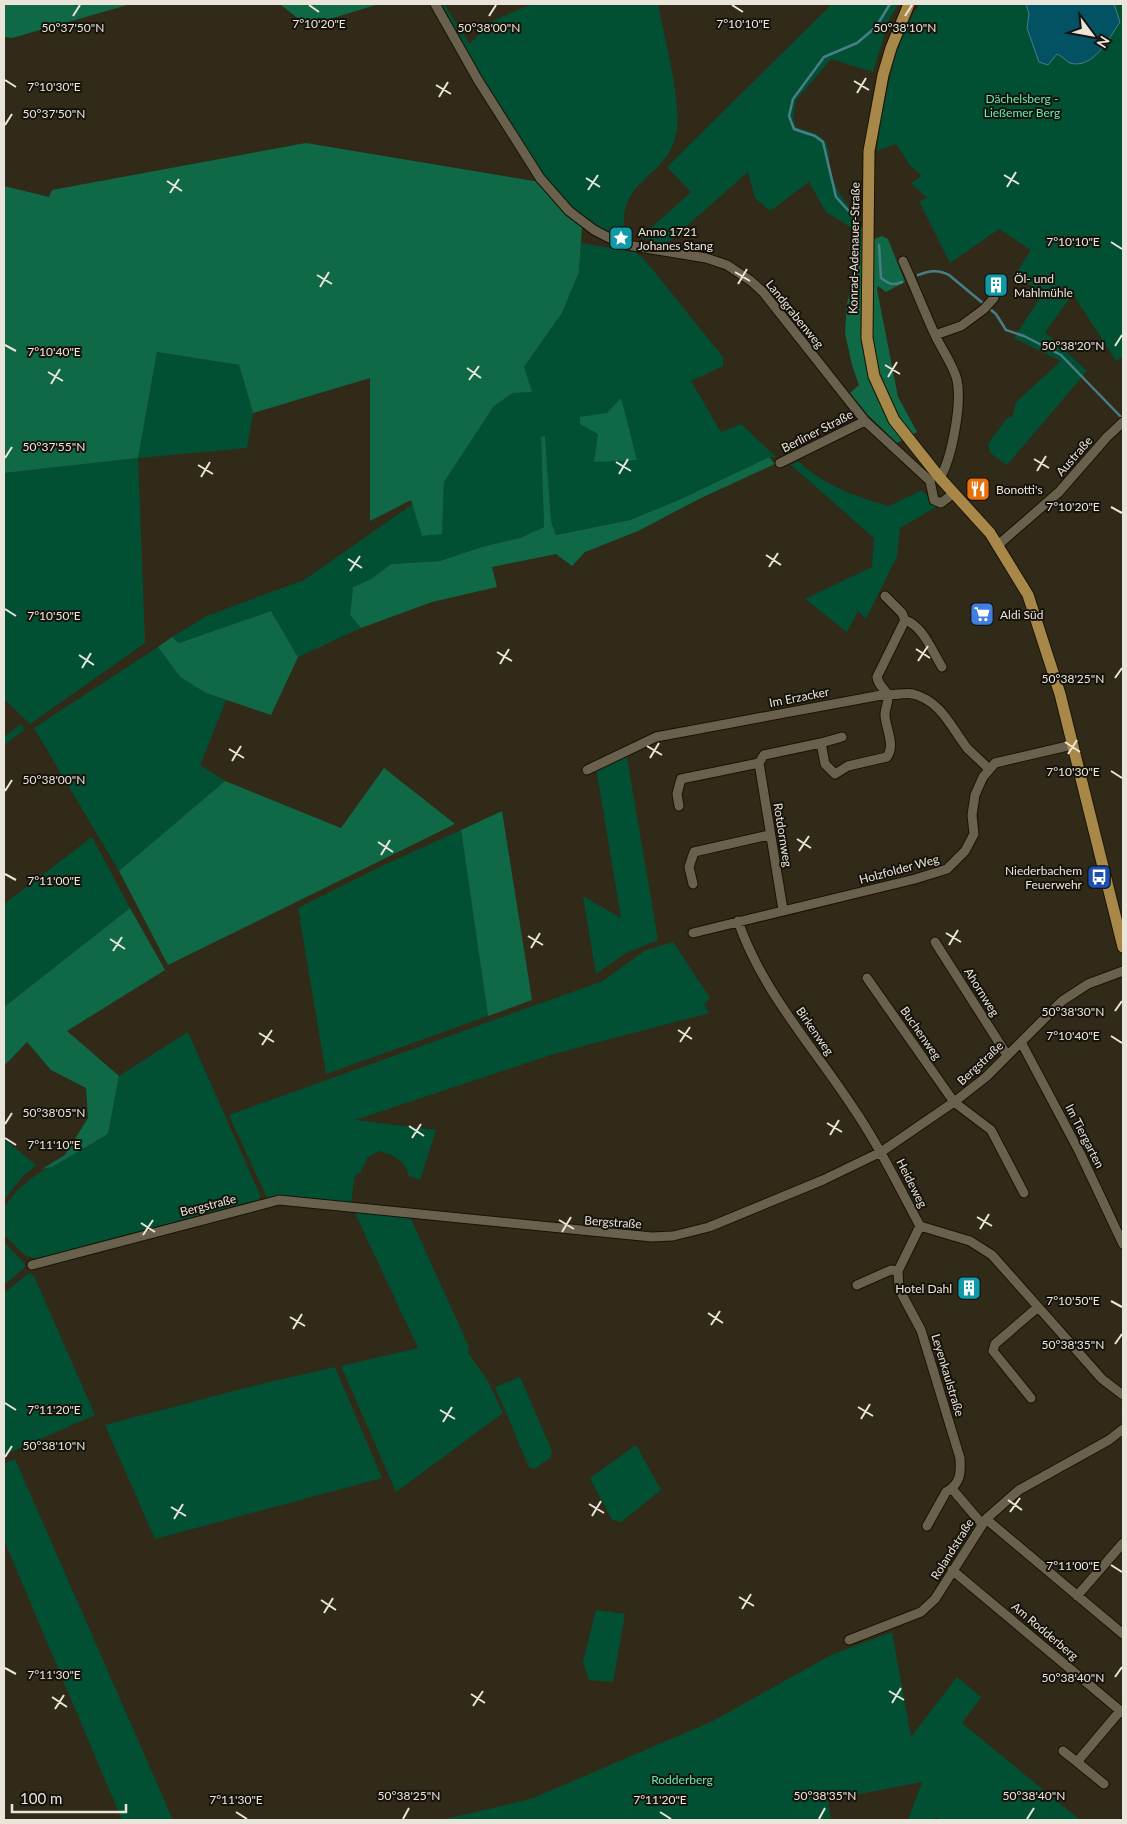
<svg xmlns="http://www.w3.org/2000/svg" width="1127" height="1824" font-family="Lato,sans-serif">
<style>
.green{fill:#025034;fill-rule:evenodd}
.forest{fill:#0f6846}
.water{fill:#025263;stroke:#487e87}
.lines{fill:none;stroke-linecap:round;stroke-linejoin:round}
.stream{stroke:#487e87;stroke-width:2.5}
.minor-casing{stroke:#191303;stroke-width:11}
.major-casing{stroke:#191303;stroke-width:13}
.minor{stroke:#69614e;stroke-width:9}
.major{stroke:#a88848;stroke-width:11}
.ticks{fill:none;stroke:#eae5da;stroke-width:2}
.labels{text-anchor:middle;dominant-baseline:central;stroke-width:4;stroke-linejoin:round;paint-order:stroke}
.park-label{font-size:12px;fill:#63eeb1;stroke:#16130c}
.poi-label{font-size:12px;fill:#eae5da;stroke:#16130c;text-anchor:start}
.street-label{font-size:12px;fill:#eae5da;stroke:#16130c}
.ticks-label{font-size:12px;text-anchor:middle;fill:#eae5da;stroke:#16130c;stroke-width:4;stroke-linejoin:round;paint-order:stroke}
</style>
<rect width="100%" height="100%" fill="#312a19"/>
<!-- green -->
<path class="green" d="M439 4H444L470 44 490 22 532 4H658C664 37 683 105 676 135 665 182 611 179 627 242L595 227 571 209 542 176 480 78Z
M832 4H898L889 20 873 72 831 59 796 100 793 119 796 127C805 131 817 132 824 140 831 149 828 161 830 171 835 188 844 201 855 214V230L826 212 809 182 770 211 755 198 748 172 665 245 641 237 691 192 667 167Z
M920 4H1123V357L1116 361 1073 294 1045 332 1087 371 1007 465 990 453 988 444 1008 417 1012 418 1016 402 1061 361 1014 338 1043 293 1015 275 1031 250 999 229 950 263 919 201 927 198 911 183 922 176 910 165 896 144 877 151C883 107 893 40 920 4Z
M581 243 635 252 644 259 723 357V366L691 381 721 432 741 424 776 457H769L681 499 630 520 556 535 551 521 545 436 541 438 544 527 520 538 485 546 440 561 391 564 371 579 353 587 350 615 361 628 298 657 271 611 179 643 172 637 207 616 304 580 413 504 422 536 442 534 444 482 494 406 513 393 524 367 562 313 579 272ZM621 398 595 462C599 432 600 421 621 398Z
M157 352 239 365 253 413 247 448 138 458 145 643 30 724 4 699V473L138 458Z
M798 461C822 484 857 498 889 506L922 490 936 507 900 528 897 556 866 619 858 611 847 632 805 599 872 567 874 538 791 465Z
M158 647 180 677 206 693 226 700 200 765 225 781 119 871 34 728Z
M21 724 24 730 4 745V737Z
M626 752 658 940 626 953 596 974 583 896 621 918 596 767Z
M461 830 488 1016 326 1074 298 908 386 864Z
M92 837 130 908 4 1007V904Z
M673 942 710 998 704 1005 709 1013 557 1053 355 1120 436 1130 420 1180 409 1176C405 1160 394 1155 379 1151L368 1157 360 1173 355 1175 351 1204 267 1198 229 1115 603 981 644 951Z
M188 1032 260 1195 259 1200 39 1259 26 1256 4 1235C4 1228 2 1219 4 1211 6 1197 38 1170 52 1167L108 1134 119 1076Z
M4 1139 36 1165 23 1176 4 1200Z
M354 1211 410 1217 469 1347 468 1353 488 1381 503 1413 396 1492 341 1366 418 1348Z
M4 1242 25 1264 24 1268 4 1285Z
M29 1273 34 1276 95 1415 4 1455V1293Z
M335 1367 382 1478 155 1539 105 1425 257 1385Z
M520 1377 552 1451 551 1457 535 1469 529 1467 495 1387Z
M636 1445 661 1490 621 1522 612 1520 590 1478Z
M15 1459 173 1820H122L4 1540V1464Z
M596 1610 625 1614 613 1682 589 1680 583 1662Z
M892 1632 911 1737 957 1677 981 1697 962 1723 1080 1820H941L936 1817 933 1820H908L922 1782 828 1800 831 1820H441L531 1799 713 1721 831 1655Z"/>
<!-- forest -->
<path class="forest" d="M4 4H131L12 38 4 37Z
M280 4H379L307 26Z
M306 143 540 182 555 203 582 227 579 272 562 313 524 367 532 392 513 393 494 406 444 482 442 534 422 536 411 500 370 521V378L253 413 239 365 157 352 138 458 4 473V186L49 197 52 190Z
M856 222 874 239 882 236 888 239 905 282 886 292 878 286 877 289 898 397 917 432 897 443 867 414 850 393 859 385 852 365 845 333 847 304 856 267Z
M621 398 637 460 594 462 598 434 580 424V417L607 413Z
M545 436 551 521 556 535 630 520 681 499 769 457 775 464 701 498 638 531 585 552 572 566 556 554 492 567 497 587 432 602 361 628 350 615 353 587 371 579 391 564 440 561 485 546 520 538 544 527 541 437Z
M271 611 298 657 271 715 206 693 180 677 158 647 172 637 179 643Z
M384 768 455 824 168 965 119 871 225 781 341 828Z
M502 811 532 1000 488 1016 461 830Z
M130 908 165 970 67 1031 119 1076 108 1134 52 1167 42 1169 65 1155 88 1118 86 1088 51 1070 27 1042 4 1066V1007Z"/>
<!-- water -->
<path class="water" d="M1114 4 1120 22C1110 36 1094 70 1070 63 1066 61 1062 56 1057 54L1048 65 1039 62 1027 28 1029 14 1026 4Z"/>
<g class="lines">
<!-- stream -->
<path class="stream" d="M856 219 836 197 823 142 815 136 794 129 789 116 793 99 824 57 857 43 876 27 890 4
M879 245 881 278C889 284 893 286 902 282
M918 275C929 271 938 269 949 275L996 314 1006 330 1024 336 1061 355 1123 419"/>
<!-- minor casing -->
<g class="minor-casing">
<path id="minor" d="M435 4 478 80 540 178 569 211 594 230 621 244 706 258 727 265 751 281 763 292 865 421 930 481 934 500 941 503 954 493
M903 261C914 285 924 311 935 335 942 350 953 364 957 380 962 403 952 458 940 478
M935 335 961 326 984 309 994 298
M780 463 865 421
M998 545 1059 492 1107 437 1123 422
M885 596 902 613 905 620
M821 743 842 737
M759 763 764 755 821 743 825 764 835 774 848 766 887 757C896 744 885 728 885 714 885 707 890 701 887 694 883 686 879 687 877 677L905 620C923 626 932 651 942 667
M587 770 656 737 887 694C896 696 904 692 913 694 941 701 951 727 967 748 974 755 982 762 989 769
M679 806 677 794 681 779 759 763 783 910
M693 884 689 867 694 852 769 835
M738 921C762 991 812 1045 852 1106 878 1144 898 1185 920 1226L970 1241 992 1255 1102 1379 1123 1395
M693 933 915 879 947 869 965 851 974 834 972 815 975 795 983 777 995 763 1072 745
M935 942 1007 1055
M867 978 954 1102 991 1130 1024 1193
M1021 1042 1080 1153 1123 1244
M920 1226 898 1271 899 1289 921 1330 960 1458C961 1475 960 1484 946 1492L927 1526
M32 1265 279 1200 652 1237 673 1236 709 1227 823 1180 881 1152 954 1102 986 1077 1062 1001 1088 984 1123 971
M857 1285 891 1270 898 1271
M1031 1398 993 1351 995 1344 1038 1307
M953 1490 982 1524
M986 1519 1123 1634
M952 1570 1123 1713
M1077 1596 1123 1543
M849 1640 921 1612 935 1599 986 1519 1019 1490 1109 1440 1123 1429
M1063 1751 1077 1762
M1104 1784 1077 1762 1120 1711"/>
</g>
<!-- major casing -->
<g class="major-casing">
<path id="major" d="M909 4 891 48 883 75 869 151 867 338 874 376 894 420 940 478 990 533 1028 595 1060 694 1123 947"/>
</g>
<!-- minor -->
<use href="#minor" class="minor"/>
<!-- major -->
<use href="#major" class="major"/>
</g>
<!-- ticks -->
<path class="ticks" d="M309 5 319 12M732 5 743 12M73 16 80 5M489 16 496 5M905 16 912 5M5 80 16 87M854 81 869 90M436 85 451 94M857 93 866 78M439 97 448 82M5 125 12 114M1004 175 1019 184M586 178 600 187M167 181 182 191M1007 187 1016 172M588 190 598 175M170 193 179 179M1111 242 1122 249M735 272 750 281M317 275 332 284M738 284 747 269M320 287 329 272M5 345 16 351M1115 346 1122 335M885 365 900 374M467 368 481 378M48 372 63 381M888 377 897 362M469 380 479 366M51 384 60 369M5 458 12 447M1034 459 1049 468M616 462 631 471M198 465 213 474M1037 471 1046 456M619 474 628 459M201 477 210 462M1111 507 1122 513M766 555 781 565M348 559 362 568M769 567 778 553M350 571 360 556M5 609 16 616M916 649 930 658M497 652 512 661M79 655 94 665M918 661 928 646M500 664 509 649M82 668 91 653M1115 678 1122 668M1065 742 1080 752M647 746 662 755M229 749 244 758M1068 754 1077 740M650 758 659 743M232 761 241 746M1111 771 1122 778M5 791 12 780M797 839 811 848M378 842 393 852M799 851 809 836M381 855 390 840M5 874 16 880M946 933 961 942M528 936 543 945M110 939 125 949M949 945 958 930M531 948 540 933M113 951 122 937M1115 1011 1122 1001M678 1030 692 1039M259 1033 274 1042M1111 1036 1122 1043M680 1042 690 1027M262 1045 272 1030M827 1123 842 1132M5 1124 12 1113M409 1126 424 1136M830 1135 839 1120M5 1138 16 1145M412 1138 421 1124M977 1217 992 1226M559 1220 574 1229M141 1223 155 1232M980 1229 989 1214M562 1232 571 1217M143 1235 153 1220M1111 1301 1122 1307M708 1313 723 1323M290 1317 305 1326M711 1325 720 1311M293 1329 302 1314M1115 1344 1122 1334M5 1403 16 1410M858 1407 873 1416M440 1410 455 1419M861 1419 870 1404M443 1422 452 1407M5 1457 12 1446M1008 1500 1022 1510M589 1504 604 1513M171 1507 186 1516M1010 1512 1020 1498M592 1516 601 1501M174 1519 183 1504M1111 1565 1122 1572M739 1597 754 1606M321 1600 336 1610M742 1609 751 1594M324 1613 333 1598M5 1668 16 1674M1115 1677 1122 1667M889 1691 904 1700M471 1694 485 1703M52 1697 67 1707M892 1703 901 1688M473 1706 483 1691M55 1709 64 1695M236 1812 247 1819M660 1812 671 1819M403 1819 409 1808M819 1819 825 1808M1027 1819 1034 1808"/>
<!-- icons -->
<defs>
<g id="sight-square" transform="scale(1.25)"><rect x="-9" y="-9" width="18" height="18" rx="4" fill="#0f9aa8" stroke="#16130c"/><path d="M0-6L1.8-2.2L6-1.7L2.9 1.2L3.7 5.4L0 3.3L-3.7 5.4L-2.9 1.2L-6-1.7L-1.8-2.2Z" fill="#fff"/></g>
<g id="building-square" transform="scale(1.25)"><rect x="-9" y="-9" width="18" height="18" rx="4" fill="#0f9aa8" stroke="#16130c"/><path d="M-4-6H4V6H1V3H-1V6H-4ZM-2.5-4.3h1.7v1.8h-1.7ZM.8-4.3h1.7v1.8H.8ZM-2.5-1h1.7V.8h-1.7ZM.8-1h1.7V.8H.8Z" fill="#fff"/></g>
<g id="restaurant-square" transform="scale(1.25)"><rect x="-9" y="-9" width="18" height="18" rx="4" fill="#e8710a" stroke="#16130c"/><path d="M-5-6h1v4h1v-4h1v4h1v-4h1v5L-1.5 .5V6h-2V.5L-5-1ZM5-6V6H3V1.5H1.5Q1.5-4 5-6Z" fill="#fff"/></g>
<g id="supermarket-square" transform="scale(1.25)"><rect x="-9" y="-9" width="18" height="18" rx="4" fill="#3f7fe0" stroke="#16130c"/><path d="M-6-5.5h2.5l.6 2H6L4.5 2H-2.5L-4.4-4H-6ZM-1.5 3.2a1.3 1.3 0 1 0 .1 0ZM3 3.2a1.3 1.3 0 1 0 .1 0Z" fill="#fff"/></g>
<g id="bus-square" transform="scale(1.25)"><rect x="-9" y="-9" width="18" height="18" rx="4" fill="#1a4fb4" stroke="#16130c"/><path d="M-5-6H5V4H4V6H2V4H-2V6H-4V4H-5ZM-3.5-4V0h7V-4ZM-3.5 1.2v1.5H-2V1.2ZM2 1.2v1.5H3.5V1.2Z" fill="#fff"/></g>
</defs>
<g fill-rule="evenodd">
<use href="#sight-square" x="621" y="238"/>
<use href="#building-square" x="996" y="285"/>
<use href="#restaurant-square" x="978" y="489"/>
<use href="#supermarket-square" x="982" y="614"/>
<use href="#bus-square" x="1099" y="877"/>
<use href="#building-square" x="969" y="1288"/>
</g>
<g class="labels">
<!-- park labels -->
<g class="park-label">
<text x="1022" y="98">Dächelsberg -<tspan x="1022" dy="14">Ließemer Berg</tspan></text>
<text x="682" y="1779">Rodderberg</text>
</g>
<!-- poi labels -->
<g class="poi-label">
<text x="638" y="231">Anno 1721<tspan x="638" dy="14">Johanes Stang</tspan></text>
<text x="1014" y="278">Öl- und<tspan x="1014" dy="14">Mahlmühle</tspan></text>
<text x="996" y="489">Bonotti's</text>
<text x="1000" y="614">Aldi Süd</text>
<text x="1082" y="870" text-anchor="end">Niederbachem<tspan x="1082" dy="14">Feuerwehr</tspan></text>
<text x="952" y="1288" text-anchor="end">Hotel Dahl</text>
</g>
<!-- street labels -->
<g class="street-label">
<text transform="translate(854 248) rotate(-89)">Konrad-Adenauer-Straße</text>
<text transform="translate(795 314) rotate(51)">Landgrabenweg</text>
<text transform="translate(817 431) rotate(-27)">Berliner Straße</text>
<text transform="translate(1074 456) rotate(-49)">Austraße</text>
<text transform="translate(799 697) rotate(-11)">Im Erzacker</text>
<text transform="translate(783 835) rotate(81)">Rotdornweg</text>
<text transform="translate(899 869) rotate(-15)">Holzfolder Weg</text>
<text transform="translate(982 992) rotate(58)">Ahornweg</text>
<text transform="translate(815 1031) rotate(55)">Birkenweg</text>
<text transform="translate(921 1033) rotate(55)">Buchenweg</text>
<text transform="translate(980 1063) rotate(-43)">Bergstraße</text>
<text transform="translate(1085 1136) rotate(63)">Im Tiergarten</text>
<text transform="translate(912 1183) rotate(63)">Heideweg</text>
<text transform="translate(208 1205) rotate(-14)">Bergstraße</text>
<text transform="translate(613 1222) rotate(4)">Bergstraße</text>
<text transform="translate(948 1375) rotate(73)">Leyenkaulstraße</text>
<text transform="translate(952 1549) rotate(-58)">Rolandstraße</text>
<text transform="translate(1045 1631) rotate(40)">Am Rodderberg</text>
</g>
</g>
<g class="ticks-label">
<text x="319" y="28">7°10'20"E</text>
<text x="743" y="28">7°10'10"E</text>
<text x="73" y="32">50°37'50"N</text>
<text x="489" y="32">50°38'00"N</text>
<text x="905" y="32">50°38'10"N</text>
<text x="54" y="91">7°10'30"E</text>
<text x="54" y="118">50°37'50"N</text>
<text x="1073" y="246">7°10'10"E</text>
<text x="1073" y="350">50°38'20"N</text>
<text x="54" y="356">7°10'40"E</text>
<text x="54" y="451">50°37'55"N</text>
<text x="1073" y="511">7°10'20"E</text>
<text x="54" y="620">7°10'50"E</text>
<text x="1073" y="683">50°38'25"N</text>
<text x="1073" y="776">7°10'30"E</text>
<text x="54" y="784">50°38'00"N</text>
<text x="54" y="885">7°11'00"E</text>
<text x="1073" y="1016">50°38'30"N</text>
<text x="1073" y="1040">7°10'40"E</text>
<text x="54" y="1117">50°38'05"N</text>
<text x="54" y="1149">7°11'10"E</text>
<text x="1073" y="1305">7°10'50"E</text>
<text x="1073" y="1349">50°38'35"N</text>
<text x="54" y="1414">7°11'20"E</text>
<text x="54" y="1450">50°38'10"N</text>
<text x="1073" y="1570">7°11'00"E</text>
<text x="54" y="1679">7°11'30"E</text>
<text x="1073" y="1682">50°38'40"N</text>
<text x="409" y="1800">50°38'25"N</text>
<text x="825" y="1800">50°38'35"N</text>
<text x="1034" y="1800">50°38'40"N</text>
<text x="236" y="1804">7°11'30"E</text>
<text x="660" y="1804">7°11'20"E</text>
</g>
<!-- border -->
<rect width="1127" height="1824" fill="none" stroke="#eae5da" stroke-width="10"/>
<!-- north arrow -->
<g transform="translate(1092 35) rotate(122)" stroke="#16130c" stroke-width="4" paint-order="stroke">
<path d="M0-4L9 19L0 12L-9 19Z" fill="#eae5da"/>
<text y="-8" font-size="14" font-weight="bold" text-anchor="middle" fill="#eae5da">N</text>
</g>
<!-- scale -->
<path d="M12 1804v8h114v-8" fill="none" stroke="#eae5da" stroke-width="2.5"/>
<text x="20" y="1804" font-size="15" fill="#eae5da" stroke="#16130c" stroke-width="4" paint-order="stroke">100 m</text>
</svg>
